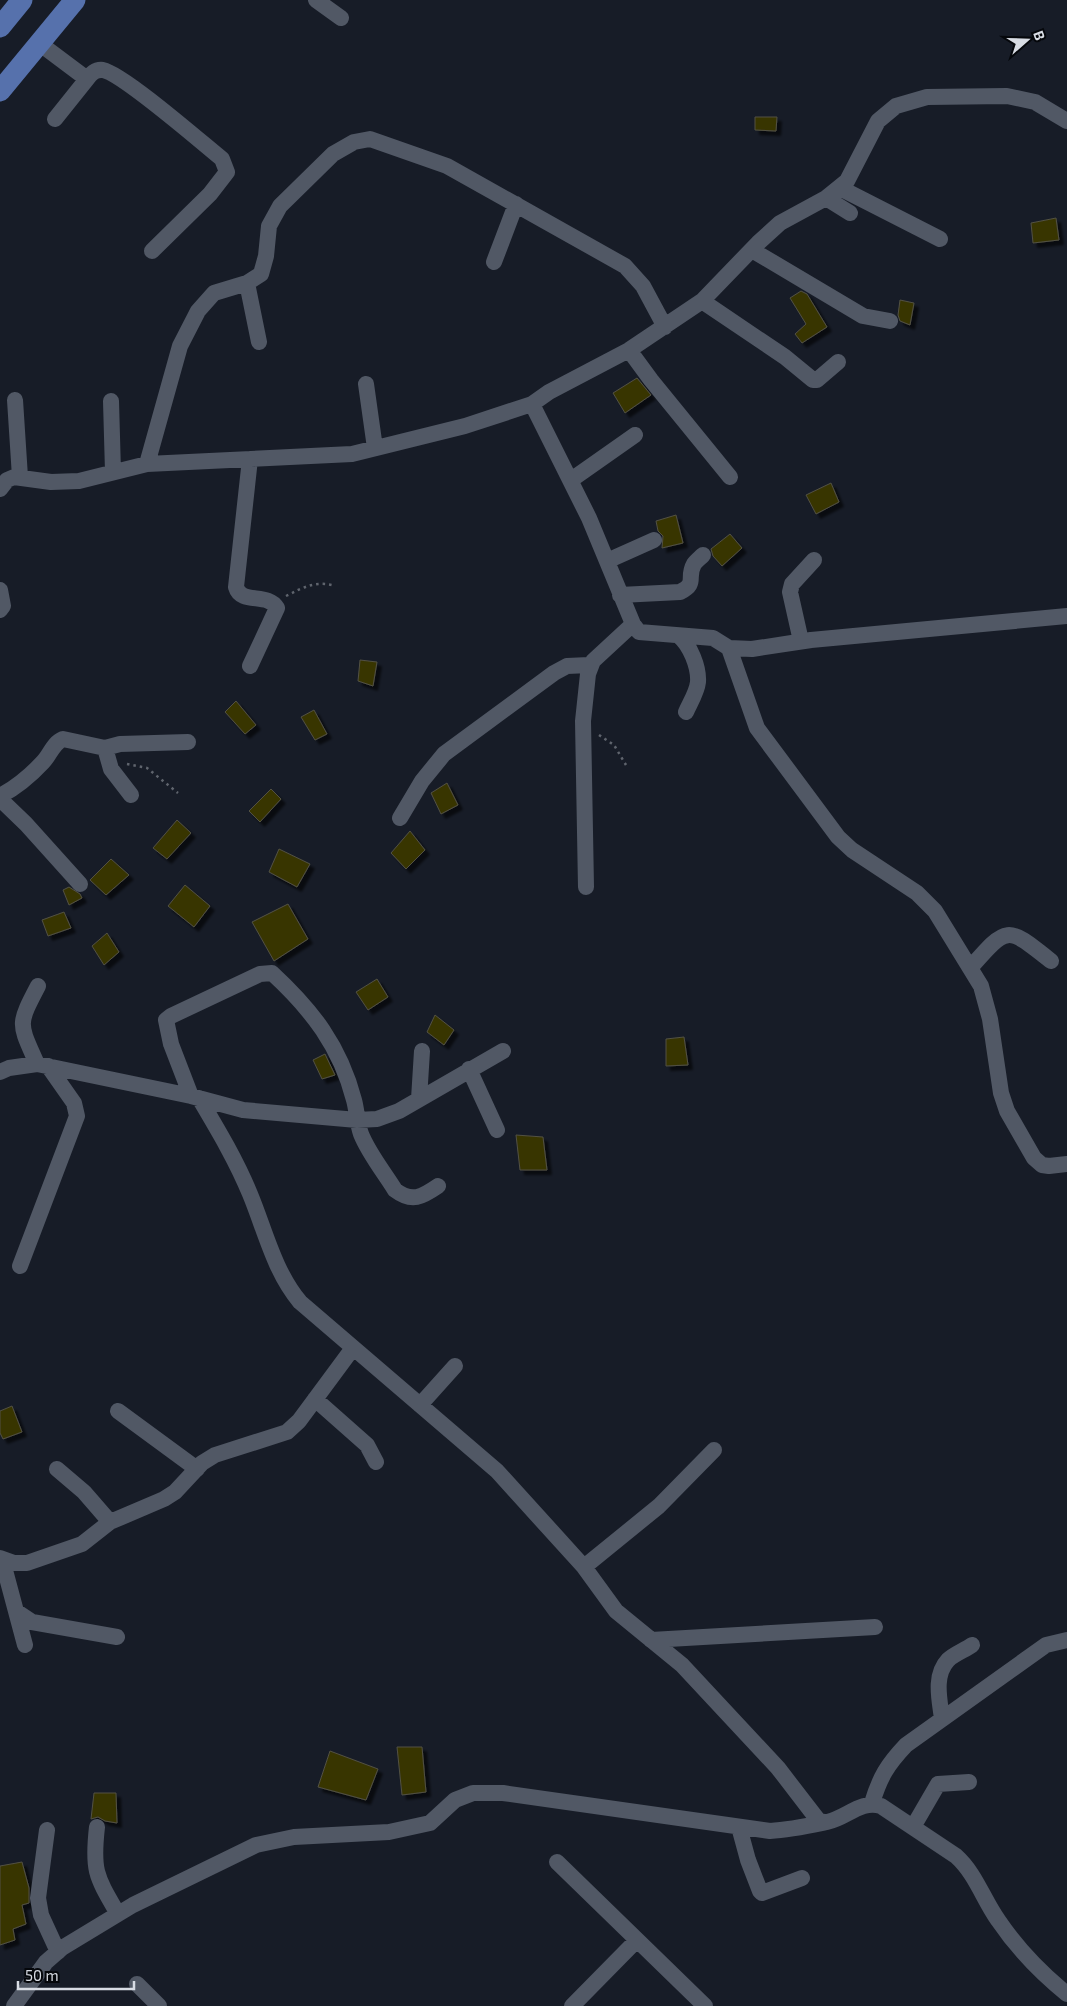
<svg xmlns="http://www.w3.org/2000/svg" width="1067" height="2006" font-family="'Exo 2',sans-serif">
<style>
.building{fill:#383406;stroke:#525143;filter:url(#shadow)}
.lines{fill:none;stroke-linecap:round;stroke-linejoin:round}
.path{stroke:#5f646d;stroke-width:2.5;stroke-dasharray:2.5 4;stroke-linecap:butt}
.minor{stroke:#515865;stroke-width:16}
.major{stroke:#5671ac;stroke-width:21}
</style>
<defs>
<filter id="shadow"><feDropShadow dx="4.5" dy="4.5" stdDeviation="1" flood-color="#0009"/></filter>
</defs>
<rect width="100%" height="100%" fill="#171c27"/>
<!-- building -->
<path class="building" d="M755 117H777L776 131 755 130Z
M1056 218 1059 240 1033 243 1031 223Z
M801 291 807 294 827 327 802 343 795 334 806 324 790 298Z
M900 300 914 303 910 325 900 321 898 315Z
M637 378 651 395 625 413 613 393Z
M831 483 839 502 816 514 806 495Z
M676 515 683 543 662 548 663 536 658 531 656 521Z
M730 534 742 548 722 566 713 556 711 549Z
M360 660 377 662 373 686 358 681Z
M236 701 256 725 245 734 225 712Z
M314 710 327 734 315 740 301 717Z
M447 783 458 805 441 814 431 793Z
M271 789 281 799 260 822 249 811Z
M177 820 191 833 167 859 153 848Z
M410 831 425 850 406 869 391 853Z
M279 849 310 864 297 887 269 872Z
M111 859 129 875 106 895 90 880Z
M185 885 210 906 194 927 168 906Z
M69 887 80 894 82 898 69 905 63 890Z
M288 904 308 939 274 961 252 922Z
M64 912 71 928 48 936 42 920Z
M107 933 119 952 104 965 92 946Z
M377 979 388 997 368 1010 356 992Z
M435 1015 454 1030 444 1045 427 1032Z
M684 1037 688 1065 666 1066V1039Z
M325 1054 335 1075 322 1079 313 1060Z
M516 1135 543 1137 547 1170H520Z
M12 1406 22 1432 3 1439 0 1433V1411Z
M397 1747H422L426 1792 402 1795Z
M330 1751 378 1769 366 1800 318 1787Z
M94 1793H116L117 1823 105 1821 98 1817 91 1819Z
M22 1862 29 1888V1903L22 1905 26 1924 13 1929 15 1940 0 1945V1866Z"/>
<g class="lines">
<!-- path -->
<path class="path" d="M286 596C302 588 314 581 332 585
M599 735 614 745 626 765
M127 764 147 768 178 793"/>
<!-- minor -->
<path class="minor" d="M316 0 341 18
M39 43 87 79C91 74 95 69 103 70 123 74 201 142 222 159L227 172 210 194 152 251
M55 119 87 79
M840 188 940 239
M826 198 850 213
M752 250 863 316 890 321
M494 262 516 204
M247 283 259 342
M702 301 785 357 813 380H817L838 362
M629 350 651 380 730 477
M366 384 375 448
M15 400 20 477
M111 401 113 472
M532 404 589 518 633 624 639 632 713 638 729 648 752 649 811 640 1067 616
M147 464 180 346 198 311 214 293 247 283 261 274 266 256 269 226 280 206 333 154 354 142 370 139 447 166 625 266 643 286 665 327
M571 480 635 435
M0 489 7 480 14 477 51 482 79 481 147 464 352 454 465 426 532 404 549 392 629 350 702 301 758 243 780 223 826 198 847 181 878 121 896 106 927 97 1007 96 1035 102 1067 121
M607 561 654 540
M0 590 3 606 0 610
M620 595 680 592C698 583 686 578 694 564 696 561 700 558 703 555
M679 636C690 645 699 667 698 682 697 692 690 703 686 712
M801 641 790 592 792 584 814 560
M729 648 757 728 838 837 852 850 917 893 935 911 981 986 990 1019 1001 1093 1007 1111 1034 1158 1042 1165 1049 1166 1067 1164
M250 666 277 608C268 592 241 605 236 587L250 459
M105 748 111 769 131 795
M0 796C15 788 31 775 43 762 50 755 53 743 63 739L105 748 120 744 188 742
M0 799 26 824 80 884
M400 818 422 781 444 754 554 673 567 666 589 665
M586 887 583 721 588 674 593 661 633 624
M971 967C1008 925 1007 926 1051 961
M37 1064C19 1023 17 1026 38 986
M469 1069 497 1130
M0 1072 9 1068 37 1064 191 1096 243 1110 357 1120 377 1119 399 1111 503 1051
M191 1096 171 1044 166 1020 171 1016 260 974 272 973C312 1010 340 1046 354 1100 357 1111 357 1123 361 1134 369 1154 384 1172 395 1190 412 1203 422 1197 438 1186
M199 1098C218 1130 236 1160 250 1194 265 1230 274 1271 300 1302L497 1471 584 1567 616 1611 682 1665 778 1768 818 1820 823 1822
M419 1099 422 1051
M20 1266 77 1116 74 1103 48 1066
M315 1399 367 1445 376 1462
M420 1405 455 1366
M118 1411 197 1469
M57 1469 84 1492 110 1522
M0 1558 14 1563H27L82 1544 110 1522 164 1499 175 1492 202 1463 215 1455 287 1432 299 1421 353 1348
M2 1559 25 1645
M584 1567 659 1506 714 1450
M17 1612 32 1622 117 1637
M651 1640 875 1627
M942 1719C940 1701 933 1676 948 1660 954 1654 965 1650 972 1645
M872 1803C880 1777 887 1765 906 1745L1046 1645 1067 1640
M97 1827C92 1871 96 1876 118 1914
M739 1827 748 1860 760 1891 762 1893 802 1878
M913 1827 938 1784 969 1782
M47 1830 38 1898 41 1915 58 1952
M557 1862 705 2006
M137 1984 159 2006
M14 2006 46 1962 62 1948 133 1905 256 1845 294 1837 389 1832 430 1823 455 1800 473 1793H503L770 1831C790 1830 808 1826 827 1822 847 1818 860 1800 881 1806L956 1856C976 1874 983 1899 998 1920 1017 1948 1041 1973 1067 1994
M572 2006 637 1940"/>
<!-- major -->
<path class="major" d="M0 27 22 0
M0 91 75 0"/>
</g>
<!-- north arrow -->
<g transform="translate(1027 40) rotate(70)" stroke="#05070b" stroke-width="4" paint-order="stroke">
<path d="M0-4L9 19L0 12L-9 19Z" fill="#d8dce4"/>
<text y="-8" font-size="14" font-weight="bold" text-anchor="middle" fill="#d8dce4">B</text>
</g>
<!-- scale -->
<path d="M18 1981v8h116v-8" fill="none" stroke="#d8dce4" stroke-width="2.5"/>
<text x="25" y="1981" font-size="15" fill="#d8dce4" stroke="#05070b" stroke-width="4" paint-order="stroke">50 m</text>
</svg>
